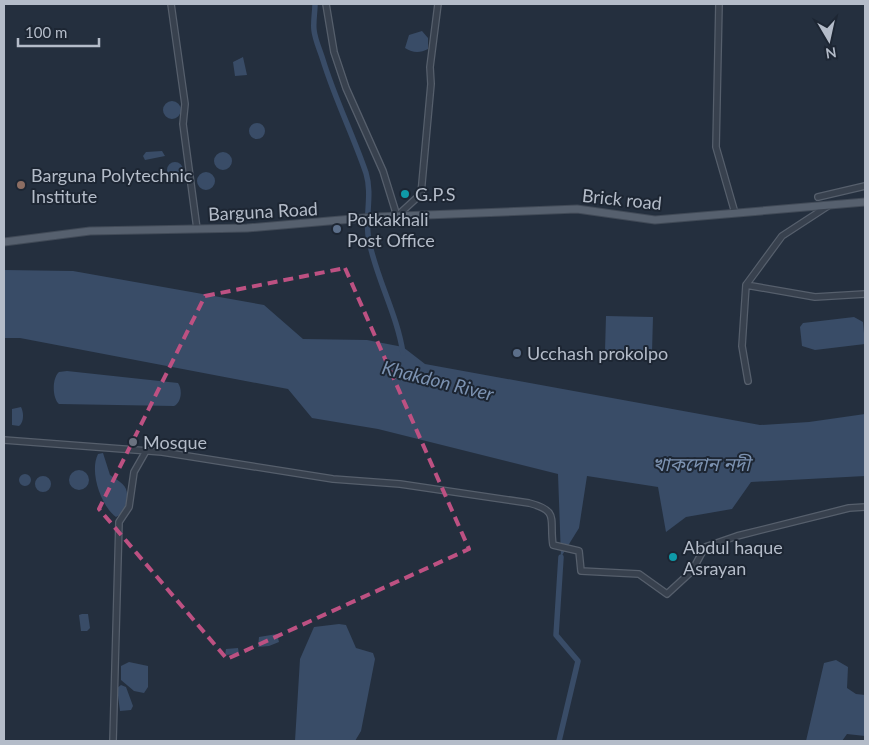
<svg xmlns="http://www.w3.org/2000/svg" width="869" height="745" font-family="Lato,'Noto Sans Bengali',sans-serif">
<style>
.water{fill:#394c67}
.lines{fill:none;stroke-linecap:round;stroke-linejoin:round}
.canal{stroke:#394c67;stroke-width:5.5}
.minor-casing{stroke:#565f6c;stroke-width:8}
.major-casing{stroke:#414a57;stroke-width:9}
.minor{stroke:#38414e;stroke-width:5.5}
.major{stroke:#56606e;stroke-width:7}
.marked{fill:none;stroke:#bd5182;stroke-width:4;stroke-dasharray:10 6;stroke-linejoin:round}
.education-dot{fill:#8d6e63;stroke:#1d2633;stroke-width:2}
.culture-dot{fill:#0f9aa8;stroke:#1d2633;stroke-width:2}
.service-dot{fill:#5c6f8a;stroke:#1d2633;stroke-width:2}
.worship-dot{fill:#6b7280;stroke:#1d2633;stroke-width:2}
.labels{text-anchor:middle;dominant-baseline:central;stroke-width:4;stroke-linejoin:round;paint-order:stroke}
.poi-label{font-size:18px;fill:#b4bcc9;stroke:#1d2633;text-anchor:start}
.street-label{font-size:18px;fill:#b4bcc9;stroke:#1d2633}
.water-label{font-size:19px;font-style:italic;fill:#7c92b1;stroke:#1d2633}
</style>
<rect width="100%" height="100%" fill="#242f3e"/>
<!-- water -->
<path class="water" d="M422 31 428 38V49C420 53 413 53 405 48L409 35Z
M243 57 247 75 235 76 233 62Z
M163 110a9 9 0 1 1 18 0a9 9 0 1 1-18 0Z
M249 131a8 8 0 1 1 16 0a8 8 0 1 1-16 0Z
M162 151 165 156 145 160 143 156 146 152Z
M214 161a9 9 0 1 1 18 0a9 9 0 1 1-18 0Z
M167 170a8 8 0 1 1 16 0a8 8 0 1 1-16 0Z
M197 181a9 9 0 1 1 18 0a9 9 0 1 1-18 0Z
M4 270 73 271 264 305 303 339 367 340 403 347 425 364 760 425 809 422 865 414V476L751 482 732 509 686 517 666 532 658 487 587 476 579 528 561 557 558 474 378 429 312 418 288 389 20 338H4Z
M606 316 653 317 652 352 605 351Z
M854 317 863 322 865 344 815 350 802 346 800 327 803 323Z
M67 371 178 383C183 390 181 403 174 406L59 404C52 398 52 378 59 372Z
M21 407C24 413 24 422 19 426L12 425V409Z
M103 453 110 475C123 484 130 486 126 504 124 511 123 514 116 517 101 506 89 472 98 454Z
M69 480a10 10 0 1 1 20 0a10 10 0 1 1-20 0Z
M19 480a6 6 0 1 1 12 0a6 6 0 1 1-12 0Z
M35 484a8 8 0 1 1 16 0a8 8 0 1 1-16 0Z
M82 614H88L90 628 87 631H81L79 615Z
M339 624 346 625 356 648 373 653 375 659 361 731 355 741H295L300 659 314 627Z
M277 634 279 642 269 646 258 647 259 637Z
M238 648 239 654 225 655 226 649Z
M836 660 848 667 847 688 856 694 865 695V736L847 734 842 741H806L824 663Z
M129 662 148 666V687L144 693 134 691 121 680V666Z
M121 685 126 687 133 706 131 710 120 711 117 688Z"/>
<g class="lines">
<!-- canal -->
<path class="canal" d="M315 4C315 12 313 22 314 30 315 40 320 50 323 60 335 99 353 135 366 173 373 196 364 218 369 241 377 280 397 314 403 353
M559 741 578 661 556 635 561 557"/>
<!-- minor casing -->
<g class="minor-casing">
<path id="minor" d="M171 4 185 104 183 124 197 229
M326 4 334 52 346 88 383 171 397 216 421 194 431 84 430 67 438 4
M719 4 716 147 735 213
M818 197 865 186
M746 285 815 297 865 294
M748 381 742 346 746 285 782 236 828 206
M4 440 162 452 333 479 400 484 529 503C560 511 549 519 553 545L579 551 581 571 639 574 667 594 692 571 705 547 737 536 849 508 865 507
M113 741 119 522 129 507 134 472 146 451"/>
</g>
<!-- major casing -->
<g class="major-casing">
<path id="major" d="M4 242 90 231 247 228 375 217 577 209 655 220 865 202"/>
</g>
<!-- minor -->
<use href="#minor" class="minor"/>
<!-- major -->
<use href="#major" class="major"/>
</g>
<!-- marked area -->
<path class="marked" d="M345 268 469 549 227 659 99 509 205 296Z"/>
<!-- markers -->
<circle class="education-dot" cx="21" cy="185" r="5"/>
<g class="culture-dot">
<circle cx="405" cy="194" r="5"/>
<circle cx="673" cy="557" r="5"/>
</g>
<g class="service-dot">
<circle cx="337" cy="229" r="5"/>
<circle cx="517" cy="353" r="5"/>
</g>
<circle class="worship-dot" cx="133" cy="442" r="5"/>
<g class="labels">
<!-- poi labels -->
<g class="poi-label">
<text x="31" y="175">Barguna Polytechnic<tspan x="31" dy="21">Institute</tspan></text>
<text x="415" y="194">G.P.S</text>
<text x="347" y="219">Potkakhali<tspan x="347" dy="21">Post Office</tspan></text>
<text x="527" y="353">Ucchash prokolpo</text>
<text x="143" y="442">Mosque</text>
<text x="683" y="547">Abdul haque<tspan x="683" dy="21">Asrayan</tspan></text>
</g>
<!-- street labels -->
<g class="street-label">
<text transform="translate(622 199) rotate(6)">Brick road</text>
<text transform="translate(263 211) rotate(-3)">Barguna Road</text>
</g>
<!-- water labels -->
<g class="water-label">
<text transform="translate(438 380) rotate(14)">Khakdon River</text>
<text x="701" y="463">খাকদোন নদী</text>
</g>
</g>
<!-- border -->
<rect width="869" height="745" fill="none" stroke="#b4bcc9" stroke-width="10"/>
<!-- north arrow -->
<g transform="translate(829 40) rotate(171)" stroke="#1d2633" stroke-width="4" paint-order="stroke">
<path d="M0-4L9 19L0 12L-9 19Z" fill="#b4bcc9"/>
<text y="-8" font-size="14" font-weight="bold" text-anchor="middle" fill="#b4bcc9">N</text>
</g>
<!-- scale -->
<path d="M18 38v8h81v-8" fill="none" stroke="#b4bcc9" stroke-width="2.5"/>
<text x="25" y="38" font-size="15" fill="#b4bcc9" stroke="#1d2633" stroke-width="4" paint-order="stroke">100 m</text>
</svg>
